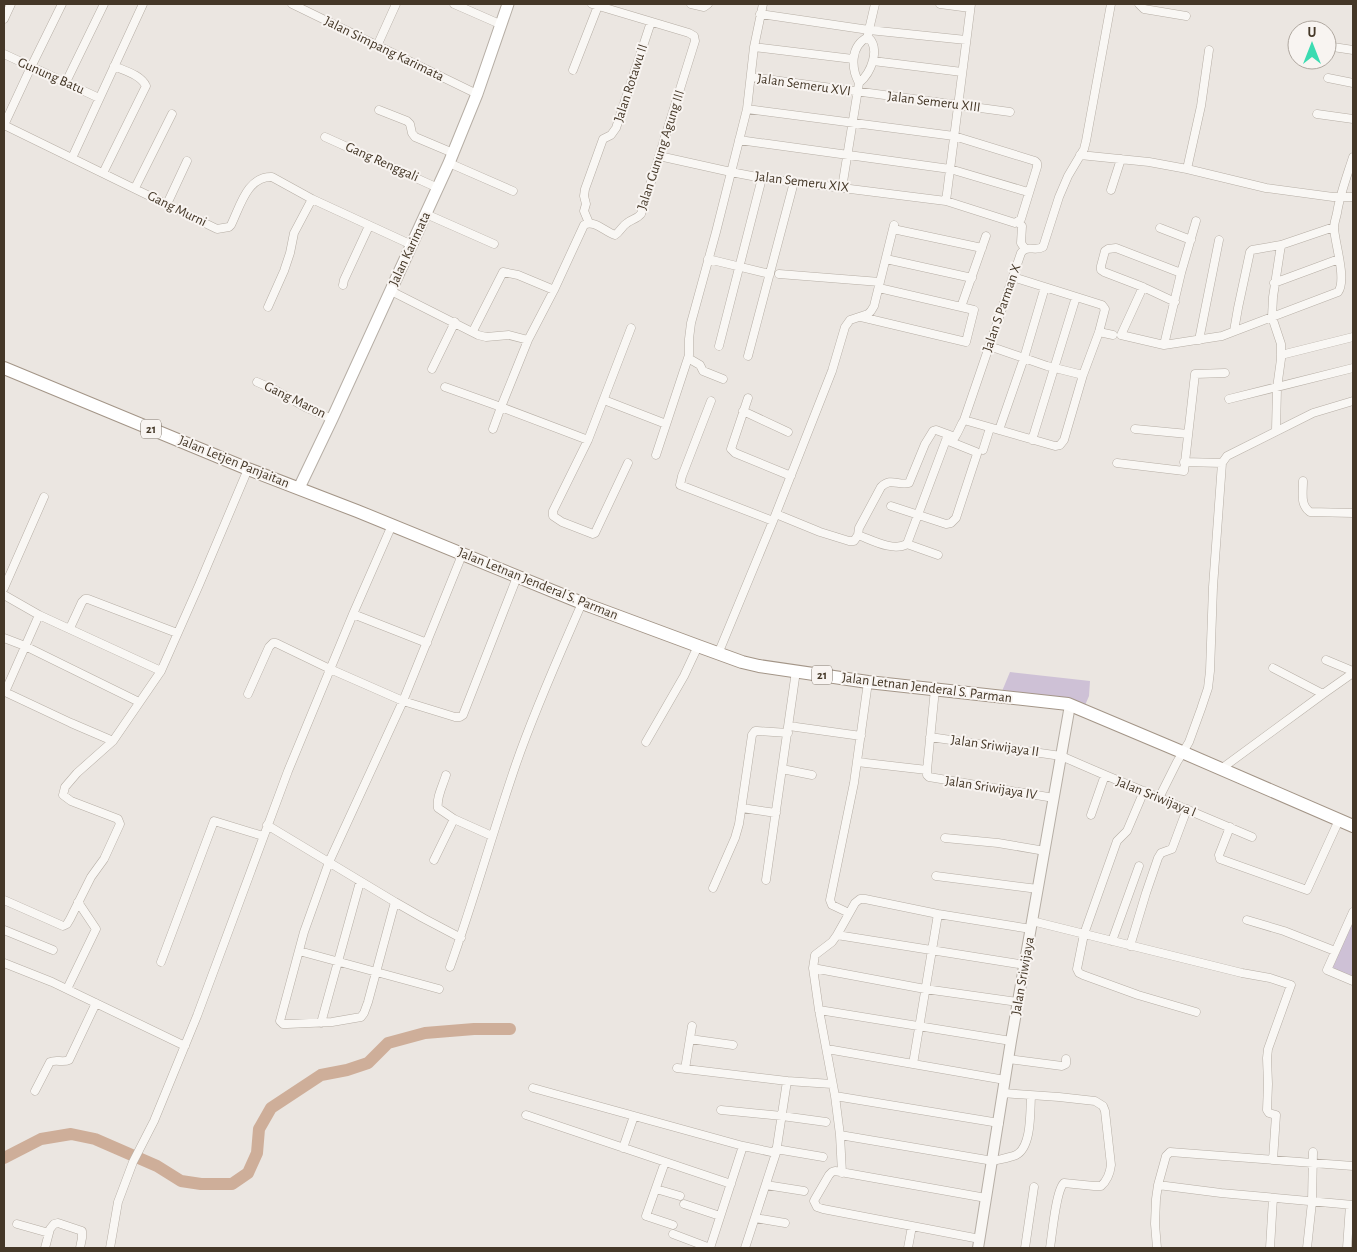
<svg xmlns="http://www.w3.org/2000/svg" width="1357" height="1252" font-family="'Alegreya Sans',sans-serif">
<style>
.green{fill:#cec1d6}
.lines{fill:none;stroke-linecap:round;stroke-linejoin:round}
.river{stroke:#ceae99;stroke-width:12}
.minor-casing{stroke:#b6aea5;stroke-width:9}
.tertiary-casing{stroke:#b6aea5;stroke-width:12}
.secondary-casing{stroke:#b6aea5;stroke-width:13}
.trunk-casing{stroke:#a39587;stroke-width:14}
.minor{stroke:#f9f7f4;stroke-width:8}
.tertiary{stroke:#f9f7f4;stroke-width:10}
.secondary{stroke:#fff;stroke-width:11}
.trunk{stroke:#fff;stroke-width:12}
.labels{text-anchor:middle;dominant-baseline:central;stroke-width:4;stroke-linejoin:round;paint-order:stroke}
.shield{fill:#f8f4f1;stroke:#7a7064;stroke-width:1}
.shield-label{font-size:12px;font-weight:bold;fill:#443727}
.street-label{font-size:14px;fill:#443727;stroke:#f8f4f1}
</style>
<rect width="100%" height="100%" fill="#ebe6e1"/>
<!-- green -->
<path class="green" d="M1010 672 1090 681 1089 696 1083 710 1000 696Z
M1353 911V981L1326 970Z"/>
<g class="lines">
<!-- river -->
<path class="river" d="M4 1158 41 1139 71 1134 95 1139 157 1166 181 1181 201 1184H232L248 1173 257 1153 259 1129 271 1108 321 1075 347 1070 368 1063 388 1043 425 1033 474 1029H510"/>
<!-- minor casing -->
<g class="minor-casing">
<path id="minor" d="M292 4 477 94
M454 4 502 25
M592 4 689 33 694 36 695 41 641 214C637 219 632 219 627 223 622 226 620 232 615 235 605 232 594 219 584 225L554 290 528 340 501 407 588 440 631 328
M691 4 704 7 708 4
M940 4 970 8
M1139 4 1144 9 1186 16
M760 14 869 30 966 40
M4 19 11 4
M868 34 875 4
M868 37C881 49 871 73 859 83 851 68 850 46 868 37Z
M377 46 396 4
M754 47 853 59
M1333 47 1353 50
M4 54 99 98
M873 61 962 72
M573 70 598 6
M751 77 1010 112
M1328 78 1353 83
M66 82 104 4
M379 110 407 121 410 124 412 133 415 137 453 153
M1317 114 1353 119
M4 125 217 229 229 227 231 225C240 207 247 176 272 177L312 199 412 245
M4 125 31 67 62 4
M325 137 438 188
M739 140 950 169 1028 192
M1080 155 1149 162 1187 169 1266 188 1333 197H1353
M659 156 731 172 762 178 946 201 1015 223 1021 219 1037 167V163L1035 161 954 136 747 109
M72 158 143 4
M449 163 513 191
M1187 169 1201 106 1209 50
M103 173 146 86C141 75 125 71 114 66
M135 188 172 114
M842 188 859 83
M1111 190 1121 159
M946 201 971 4
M167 204 187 161
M426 214 494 244
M1018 222 1022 226 1021 243 1025 249
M589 223 584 211 586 204 584 196 585 189 603 139 611 135 616 128 651 22
M1160 228 1191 240
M893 229 982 248
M708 259 770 274
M886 259 972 278
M779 274 880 282
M1274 283 1339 259
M343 285 344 280 369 226
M1143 287 1121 335 1164 345 1222 336 1338 292C1347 280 1335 244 1334 228 1334 223 1336 218 1337 213 1340 194 1347 176 1353 157
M391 291 478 335 486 337 509 335 528 340
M1175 302 1143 287 1104 272 1101 270V266L1105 251 1108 249 1116 248 1181 273
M268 307 284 271 290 253 294 233 312 199
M961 307 986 236
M861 317 966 342 974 310 879 288
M473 331 503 272 518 275 554 290
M1234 331 1238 308 1250 252 1252 250 1281 245 1334 227
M1099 332 1113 335
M1199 340 1219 240
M1164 345 1181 273 1196 221
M719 346 762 178
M989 346 1047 366 1083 375
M1281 355 1353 337
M748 356 794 182
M688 358 700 365 703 371 723 379
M432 369 455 322
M257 382 273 389 307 408 332 419
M445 387 501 407 493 429
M748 398 731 449 735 453 791 476
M1229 399 1353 368
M604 400 666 424
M711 401 682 476 680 485 773 521
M743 411 788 432
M964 420 1055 446 1060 445 1064 440 1083 375 1099 332 1105 309 1102 305 1013 277
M1135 429 1188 434
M999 430 1024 358 1045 287
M1276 430 1277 388 1281 359V344L1272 317 1273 297 1281 245
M588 440 553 511V516L562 522 593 534 595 533 628 463
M1032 440 1076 297
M983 450 990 428
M656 455 689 355V339L691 323 716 232 747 109 754 47 763 4
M1184 462 1222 463
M1117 463 1184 471 1195 374 1225 373
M1303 481C1303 493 1300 505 1310 512L1353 513
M776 514 820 532 849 541H854L858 535 859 528 881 487C891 477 898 486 909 483L925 444 933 431 936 430 955 437C959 431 960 426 964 420L1021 253C1027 244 1035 252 1043 247L1059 197 1068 176 1084 149 1086 141 1111 4
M858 535C872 540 893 552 907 544L946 440 976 452 977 454 956 518 951 523 946 524 891 506
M907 544 938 555
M4 588 44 497
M4 595 39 615 161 671
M353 614 427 643
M39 615 5 692 71 723 113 741
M70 628 82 602 85 599H88L177 633
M4 638 25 646 139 702
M718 654 773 521 832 371 845 327 850 320 868 314 871 311 874 306 894 225
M935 689 927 770V775L929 777 1054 798
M248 694 269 647 273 643H276L330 669 403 701 455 717H460L463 715 517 577
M1323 694 1350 675 1351 672 1350 670 1326 660
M789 726 861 736
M930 737 1061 756 1105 775 1252 837
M646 742 684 676 698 646
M857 762 927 770
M782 769 812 775
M1221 769 1323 694 1273 668
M446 775C443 785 436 798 438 808L454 819 492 836
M1144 791 1127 831 1117 841 1084 934 1077 969 1079 973 1083 975 1138 995 1196 1012
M1159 798 1177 762 1189 742 1201 709 1208 688 1210 671 1213 587 1222 463 1227 456 1313 413 1353 401
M742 808 776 813
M1091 815 1105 775
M267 825 395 902 368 1002 364 1013 361 1017 332 1022 287 1024H283L280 1021 304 932 329 862 403 701 462 555
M1230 827 1219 855 1220 859 1307 890 1339 820
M945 838 998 843 1045 851
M434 860 454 819
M936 876 1038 889
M766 880 796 671
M713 888 735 838 739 824 752 735 755 731H757L788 733
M4 900 63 926 67 924 70 919 91 877 104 859 120 824 118 819 71 801 63 795 65 787 77 773 113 741 161 671 199 585 248 469
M395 902 423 918 461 938
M1353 912 1327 970 1353 981
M849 913 832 905 830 900 854 783 868 682
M1247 920 1284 931 1335 951
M1032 921 1242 973 1270 978 1291 985 1268 1049 1267 1058 1268 1084 1267 1110 1269 1113 1276 1115 1273 1160
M4 930 53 950
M837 935 1025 965
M1112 941 1139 866
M1130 946 1146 893 1158 858 1161 853 1172 849 1187 809
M299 951 439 989
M161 962 214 821 263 836
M4 963 52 982 185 1046
M450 967C474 900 493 831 516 764 535 709 559 656 582 603
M813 968 925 989 1018 1002
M67 989 96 929 78 902
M819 1010 1011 1041
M321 1023 360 882
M690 1039 733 1045
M827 1049 1005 1080
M1008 1059 1062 1066 1066 1064V1059
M913 1064 938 914
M677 1068 787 1081 832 1084
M685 1069 692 1026
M533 1088 743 1146
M35 1091 50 1062C56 1059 63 1063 69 1060L96 1003
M1002 1093 1059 1097 1095 1101 1103 1106 1105 1111 1111 1165C1110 1173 1108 1180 1101 1186H1094L1064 1183C1056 1190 1052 1235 1050 1248
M835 1096 999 1123
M721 1110 782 1116 826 1122
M526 1115 731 1184
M840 1135 993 1161C1000 1159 1009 1158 1016 1155 1032 1147 1030 1111 1031 1096
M623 1148 634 1116
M776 1149 823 1157
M665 1162 646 1216 673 1225
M842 1173 840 1135 835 1096 819 1010 813 968 815 955 832 942 837 935 855 903 860 899H865L938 914 1031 929
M766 1185 804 1191
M1158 1185 1221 1193 1353 1205
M656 1189 680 1196
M684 1204 720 1216
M755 1218 785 1223
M17 1224 49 1233
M673 1234 710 1248 743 1146 776 1153
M980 1239 823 1209 817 1207 814 1201 815 1199 829 1175 832 1172 835 1171 986 1198
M45 1248 50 1229 54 1224 58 1223 82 1231V1238L80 1248
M110 1248 118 1202 133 1162 154 1121 197 1016 288 771 353 614 392 525
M745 1248 776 1153 787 1081
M908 1248 912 1226
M1025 1248 1034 1187
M1157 1248 1155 1224 1156 1199 1158 1185 1166 1156 1170 1152 1353 1166
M1270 1248 1273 1198
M1307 1248 1312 1202 1313 1152
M1347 1248 1350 1205"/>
</g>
<!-- tertiary casing -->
<g class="tertiary-casing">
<path id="tertiary" d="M978 1248 1011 1041 1070 705"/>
</g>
<!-- secondary casing -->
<g class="secondary-casing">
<path id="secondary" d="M299 488 332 419 449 163 477 94 508 4"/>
</g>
<!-- trunk casing -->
<g class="trunk-casing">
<path id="trunk" d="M4 368 248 469 357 511 582 603 698 646 742 662 759 666 868 682 1068 704 1182 752 1353 826"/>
</g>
<!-- minor -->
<use href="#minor" class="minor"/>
<!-- tertiary -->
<use href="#tertiary" class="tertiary"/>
<!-- secondary -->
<use href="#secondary" class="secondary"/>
<!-- trunk -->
<use href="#trunk" class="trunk"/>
</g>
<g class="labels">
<!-- shield labels -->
<g class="shield">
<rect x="141" y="419.5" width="20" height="19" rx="4"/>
<rect x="812" y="665.5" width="20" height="19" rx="4"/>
</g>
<g class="shield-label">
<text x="151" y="429">21</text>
<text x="822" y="675">21</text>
</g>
<!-- street labels -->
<g class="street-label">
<text transform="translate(384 49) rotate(26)">Jalan Simpang Karimata</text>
<text transform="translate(51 76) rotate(24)">Gunung Batu</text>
<text transform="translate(631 83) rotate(-72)">Jalan Rotawu II</text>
<text transform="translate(804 85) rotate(8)">Jalan Semeru XVI</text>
<text transform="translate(934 102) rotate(7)">Jalan Semeru XIII</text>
<text transform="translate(661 150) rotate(-72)">Jalan Gunung Agung III</text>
<text transform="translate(382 162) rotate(24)">Gang Renggali</text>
<text transform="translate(802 182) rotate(7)">Jalan Semeru XIX</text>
<text transform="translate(177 209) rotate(26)">Gang Murni</text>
<text transform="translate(410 249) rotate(-65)">Jalan Karimata</text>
<text transform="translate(1002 308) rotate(-71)">Jalan S Parman X</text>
<text transform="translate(295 400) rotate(26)">Gang Maron</text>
<text transform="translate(234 462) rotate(22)">Jalan Letjen Panjaitan</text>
<text transform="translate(538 584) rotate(22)">Jalan Letnan Jenderal S. Parman</text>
<text transform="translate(927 688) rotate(7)">Jalan Letnan Jenderal S. Parman</text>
<text transform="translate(995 746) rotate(8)">Jalan Sriwijaya II</text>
<text transform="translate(991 788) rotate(9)">Jalan Sriwijaya IV</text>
<text transform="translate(1156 797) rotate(22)">Jalan Sriwijaya I</text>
<text transform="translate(1023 976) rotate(-80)">Jalan Sriwijaya</text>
</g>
</g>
<!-- border -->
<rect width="1357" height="1252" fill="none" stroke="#443727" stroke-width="10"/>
<!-- north arrow -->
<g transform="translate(1312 45)"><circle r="24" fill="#f8f4f1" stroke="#b0a8a0"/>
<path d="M0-4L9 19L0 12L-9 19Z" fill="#3bdbb1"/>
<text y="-8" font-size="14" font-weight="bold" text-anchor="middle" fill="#443727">U</text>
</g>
</svg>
